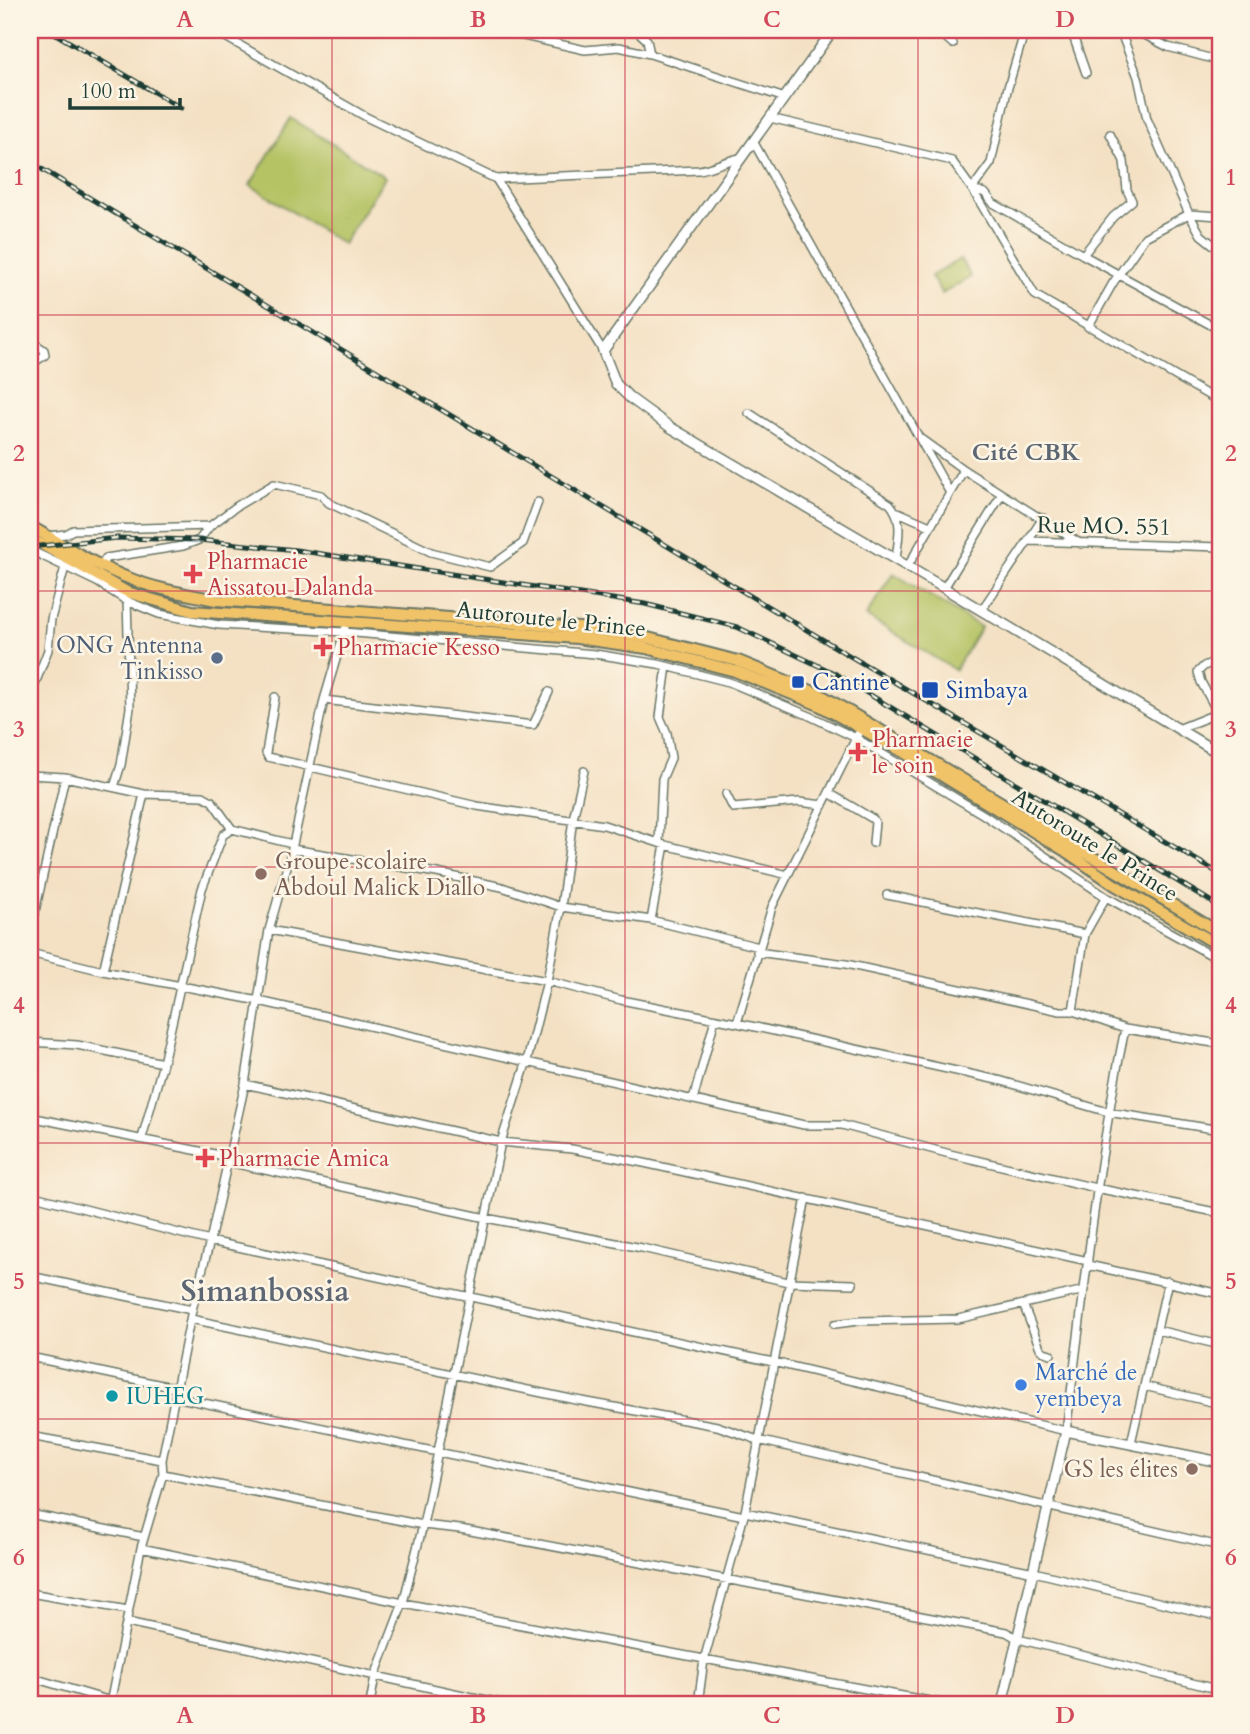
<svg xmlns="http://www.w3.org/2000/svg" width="1250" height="1734" font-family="Cardo,serif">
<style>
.green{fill:#b5c365;stroke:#6a804c;stroke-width:2}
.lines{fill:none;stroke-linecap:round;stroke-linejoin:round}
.minor-casing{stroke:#6a7666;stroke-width:10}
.tertiary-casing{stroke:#6a7666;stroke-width:12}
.primary-casing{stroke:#6a7666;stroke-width:14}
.minor{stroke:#fff;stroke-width:7}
.tertiary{stroke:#fff;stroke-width:9}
.primary{stroke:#f1c369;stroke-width:10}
.rail-casing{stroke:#1f3d34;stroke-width:5}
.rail{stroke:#fcf5e5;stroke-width:2.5;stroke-dasharray:8;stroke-linecap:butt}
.grid{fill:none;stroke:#d1495b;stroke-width:2;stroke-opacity:0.55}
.health-dot{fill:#e0444e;stroke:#fcf5e5;stroke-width:2.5}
.service-dot{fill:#5c6f8a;stroke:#fcf5e5;stroke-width:2.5}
.transit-dot{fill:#1a4fb4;stroke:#fcf5e5;stroke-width:2.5}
.education-dot{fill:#8d6e63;stroke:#fcf5e5;stroke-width:2.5}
.shop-dot{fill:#3f7fe0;stroke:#fcf5e5;stroke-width:2.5}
.culture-dot{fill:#0f9aa8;stroke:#fcf5e5;stroke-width:2.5}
.labels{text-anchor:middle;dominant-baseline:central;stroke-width:5;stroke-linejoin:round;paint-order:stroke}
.street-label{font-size:23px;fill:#1f3d34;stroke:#fcf5e5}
.health-label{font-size:23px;fill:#be3a42;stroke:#fcf5e5;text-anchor:start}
.service-label{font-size:23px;fill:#4e5e75;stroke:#fcf5e5;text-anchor:end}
.transit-label{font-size:23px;fill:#164399;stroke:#fcf5e5;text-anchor:start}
.education-label{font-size:23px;fill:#785e54;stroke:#fcf5e5;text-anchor:start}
.shop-label{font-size:23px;fill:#366cbe;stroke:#fcf5e5;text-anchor:start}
.culture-label{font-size:23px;fill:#0d838f;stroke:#fcf5e5;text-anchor:start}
.neighbourhood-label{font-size:24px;font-weight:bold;fill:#5d6673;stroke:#fcf5e5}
.district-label{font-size:30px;font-weight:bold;fill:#5d6673;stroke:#fcf5e5}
.neatline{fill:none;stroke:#d1495b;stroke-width:2.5}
.grid-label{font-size:23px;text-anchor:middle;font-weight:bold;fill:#d1495b}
</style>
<rect width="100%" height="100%" fill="#fcf5e5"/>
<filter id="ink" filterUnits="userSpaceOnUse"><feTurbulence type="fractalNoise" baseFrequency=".0143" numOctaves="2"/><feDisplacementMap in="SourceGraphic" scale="14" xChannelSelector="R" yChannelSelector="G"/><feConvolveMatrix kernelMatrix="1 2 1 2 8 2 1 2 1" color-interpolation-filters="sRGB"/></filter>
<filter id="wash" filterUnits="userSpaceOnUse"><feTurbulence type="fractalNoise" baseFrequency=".00686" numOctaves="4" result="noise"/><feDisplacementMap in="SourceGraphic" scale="28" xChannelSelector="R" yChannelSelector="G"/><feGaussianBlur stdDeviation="1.57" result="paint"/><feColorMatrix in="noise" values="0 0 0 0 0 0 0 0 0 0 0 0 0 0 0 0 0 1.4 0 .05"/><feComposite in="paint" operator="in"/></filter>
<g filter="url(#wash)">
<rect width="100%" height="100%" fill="#f4e1c4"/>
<!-- green -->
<path class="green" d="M291 118 385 177 343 244 250 185Z
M960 259 971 277 942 294 931 276Z
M893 573 981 627 955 670 866 616Z"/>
</g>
<g filter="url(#ink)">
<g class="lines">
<!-- minor casing -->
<g class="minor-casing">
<path id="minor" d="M213 30 368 118 496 179 699 170C714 168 725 160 741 158
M497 30 585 50 619 47 650 54 785 98
M636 30 647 40 650 54
M937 30 953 44
M1025 30 1007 91 991 163 972 189 985 193 993 203 1083 255 1220 330
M1071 30 1086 73
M1123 30 1121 33 1138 77 1147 119 1189 214 1201 235 1220 250
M1135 30 1168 47 1220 61
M770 118 952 161 972 189 1035 295 1220 402
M753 141 950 493 908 566
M496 179 603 351
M1083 255 1113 217 1132 201 1127 190 1124 161 1110 134
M1088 327 1113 283 1145 237 1189 214 1220 216
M30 340 44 350 45 355 30 365
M749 413 890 504C904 520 898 540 896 559
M921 439 964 470 1081 544
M950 493 964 470
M898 512 930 526
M48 536 66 534 73 530 210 526
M1028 541 1043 518
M30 550 97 582 127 601 159 614 219 625 344 632 595 654 658 664 729 682 810 716 856 738 984 815 1106 897 1220 960
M101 566 106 558 183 546 199 540 210 526 237 506 274 484 321 495 329 503 431 552 490 567 523 543 538 502
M944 588 1002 494
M981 611 1028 541 1220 547
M1211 663 1204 666 1198 672 1201 682 1218 713
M30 697 48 650 51 619 65 567
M275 697 266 753 268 757 477 806 604 825 665 845 788 875
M324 700 533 725 549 692
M1178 729 1218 713 1220 718
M30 775 65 777 144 794 203 796 212 801 232 829
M114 787 121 765 130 708 127 598
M829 793 873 819 875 822 873 843
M726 794 733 808 799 802 823 805
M659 843 662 779 671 758 667 733 660 717 667 666
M292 849 437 873 502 887 561 907 651 920 759 947
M887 895 1085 934
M651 920 665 845
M269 930 547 981 621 1000 737 1023 1002 1081 1108 1112 1220 1130
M30 934 65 777
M757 952 846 964 1060 1011H1073L1125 1029 1220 1044
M30 953 103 971 259 1001 804 1125H842L950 1154 1096 1188 1220 1213
M103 971 144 794
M1073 1011 1085 934 1106 897
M737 1023 772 907 858 734
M30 1042 77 1045 163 1063
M245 1084 501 1142 572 1149 644 1163 1088 1261
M693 1100 715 1019
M30 1117 229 1157
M1214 1128 1220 1104
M142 1138 163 1063 202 889 223 835 232 829 292 844
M228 1162 486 1218 642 1248 788 1282 853 1284
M30 1195 210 1241 773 1362 1066 1431C1084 1296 1097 1162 1125 1029
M1088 1265 1220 1294
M30 1276 192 1310
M1023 1304 1040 1348 1044 1352 1051 1354
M191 1319 571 1399 717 1426 758 1440 1220 1546
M835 1324 859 1321 958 1319 1085 1290
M1157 1330 1220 1345
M30 1357 176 1388
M1144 1386 1220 1404
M175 1397 744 1516
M30 1436 162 1460
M1131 1443 1168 1281
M163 1474 423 1525 460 1529 1006 1632 1018 1639 1220 1690
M745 1512 1034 1572 1220 1617
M30 1514 144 1537
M141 1548 403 1603 946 1704
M30 1593 128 1610
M127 1622 505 1704
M30 1677 111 1701 138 1704
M110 1704 141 1548 163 1474 162 1460 192 1310 210 1241 245 1084 269 930 292 849 324 700 345 629
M370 1704 375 1676 403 1603 423 1525 501 1142 527 1061 547 981 561 907 573 819 584 771
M698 1704 704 1660 745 1512 806 1198"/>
</g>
<!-- tertiary casing -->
<g class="tertiary-casing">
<path id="tertiary" d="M833 30 603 351 616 384 630 398 670 427 944 588 1220 754
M1002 1704 1066 1431 1220 1462"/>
</g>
<!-- primary casing -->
<g class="primary-casing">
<path id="primary" d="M30 526C63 545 96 566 131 579 159 590 187 594 216 600L579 628 648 638 738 661 821 695 1220 933
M30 538 127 592 192 611 577 638 646 648 735 671 817 704 905 753 1064 850 1115 885 1220 946"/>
</g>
<!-- minor -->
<use href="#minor" class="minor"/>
<!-- tertiary -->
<use href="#tertiary" class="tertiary"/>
<!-- primary -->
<use href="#primary" class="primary"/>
<!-- rail casing -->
<g class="rail-casing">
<path id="rail" d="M49 30 181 108
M30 162 845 653 1220 874
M30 547 117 538 199 540 296 550 645 604 737 627 834 673 1220 907"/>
</g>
<!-- rail -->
<use href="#rail" class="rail"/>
</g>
</g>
<!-- grid -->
<path class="grid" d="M332 30V1704M625 30V1704M918 30V1704M30 315H1220M30 591H1220M30 867H1220M30 1143H1220M30 1419H1220"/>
<!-- markers -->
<g class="health-dot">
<path d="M189.5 563.5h7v7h7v7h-7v7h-7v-7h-7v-7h7z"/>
<path d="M319.5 636.5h7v7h7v7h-7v7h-7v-7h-7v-7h7z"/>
<path d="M854.5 741.5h7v7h7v7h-7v7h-7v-7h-7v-7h7z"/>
<path d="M201.5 1147.5h7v7h7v7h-7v7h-7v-7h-7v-7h7z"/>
</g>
<circle class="service-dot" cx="217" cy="658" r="7"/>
<g class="transit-dot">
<rect x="791" y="675" width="14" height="14" rx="3.5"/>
<rect x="921" y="681" width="18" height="18" rx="3.5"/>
</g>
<g class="education-dot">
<circle cx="261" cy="874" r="7"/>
<circle cx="1192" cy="1469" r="7"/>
</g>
<circle class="shop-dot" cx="1021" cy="1385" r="7"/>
<circle class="culture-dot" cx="112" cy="1396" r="7"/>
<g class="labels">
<!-- street labels -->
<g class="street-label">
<text transform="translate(1104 526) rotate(1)">Rue MO. 551</text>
<text transform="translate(551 619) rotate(6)">Autoroute le Prince</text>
<text transform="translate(1095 845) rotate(32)">Autoroute le Prince</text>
</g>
<!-- health labels -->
<g class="health-label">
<text x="207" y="561">Pharmacie<tspan x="207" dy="26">Aissatou Dalanda</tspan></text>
<text x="337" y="647">Pharmacie Kesso</text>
<text x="872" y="739">Pharmacie<tspan x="872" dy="26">le soin</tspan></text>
<text x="219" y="1158">Pharmacie Amica</text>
</g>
<!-- service labels -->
<g class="service-label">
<text x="203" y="645">ONG Antenna<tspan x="203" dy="26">Tinkisso</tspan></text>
</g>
<!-- transit labels -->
<g class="transit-label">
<text x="812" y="682">Cantine</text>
<text x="946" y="690">Simbaya</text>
</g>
<!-- education labels -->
<g class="education-label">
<text x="275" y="861">Groupe scolaire<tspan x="275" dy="26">Abdoul Malick Diallo</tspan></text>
<text x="1178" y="1469" text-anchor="end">GS les élites</text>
</g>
<!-- shop labels -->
<g class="shop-label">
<text x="1035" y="1372">Marché de<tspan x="1035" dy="26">yembeya</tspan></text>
</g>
<!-- culture labels -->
<g class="culture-label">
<text x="126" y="1396">IUHEG</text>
</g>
<!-- neighbourhood labels -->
<g class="neighbourhood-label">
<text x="1026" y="452">Cité CBK</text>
</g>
<!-- district labels -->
<g class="district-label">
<text x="265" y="1291">Simanbossia</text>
</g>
</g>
<!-- margin -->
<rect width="1250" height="1734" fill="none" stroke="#fcf5e5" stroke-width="77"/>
<!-- scale -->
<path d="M70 98v10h110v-10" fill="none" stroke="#1f3d34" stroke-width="3.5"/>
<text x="80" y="98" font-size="21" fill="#1f3d34" stroke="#fcf5e5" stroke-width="5" paint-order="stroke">100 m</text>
<rect x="38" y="38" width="1174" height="1658" class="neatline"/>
<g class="grid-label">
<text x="185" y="27">A</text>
<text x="478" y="27">B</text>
<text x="772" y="27">C</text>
<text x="1065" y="27">D</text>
<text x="19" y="185">1</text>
<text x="1231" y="185">1</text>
<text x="19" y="461">2</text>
<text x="1231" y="461">2</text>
<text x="19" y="737">3</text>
<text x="1231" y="737">3</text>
<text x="19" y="1013">4</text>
<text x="1231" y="1013">4</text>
<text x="19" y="1289">5</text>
<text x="1231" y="1289">5</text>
<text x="19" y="1565">6</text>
<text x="1231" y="1565">6</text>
<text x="185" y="1723">A</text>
<text x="478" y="1723">B</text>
<text x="772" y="1723">C</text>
<text x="1065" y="1723">D</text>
</g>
</svg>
